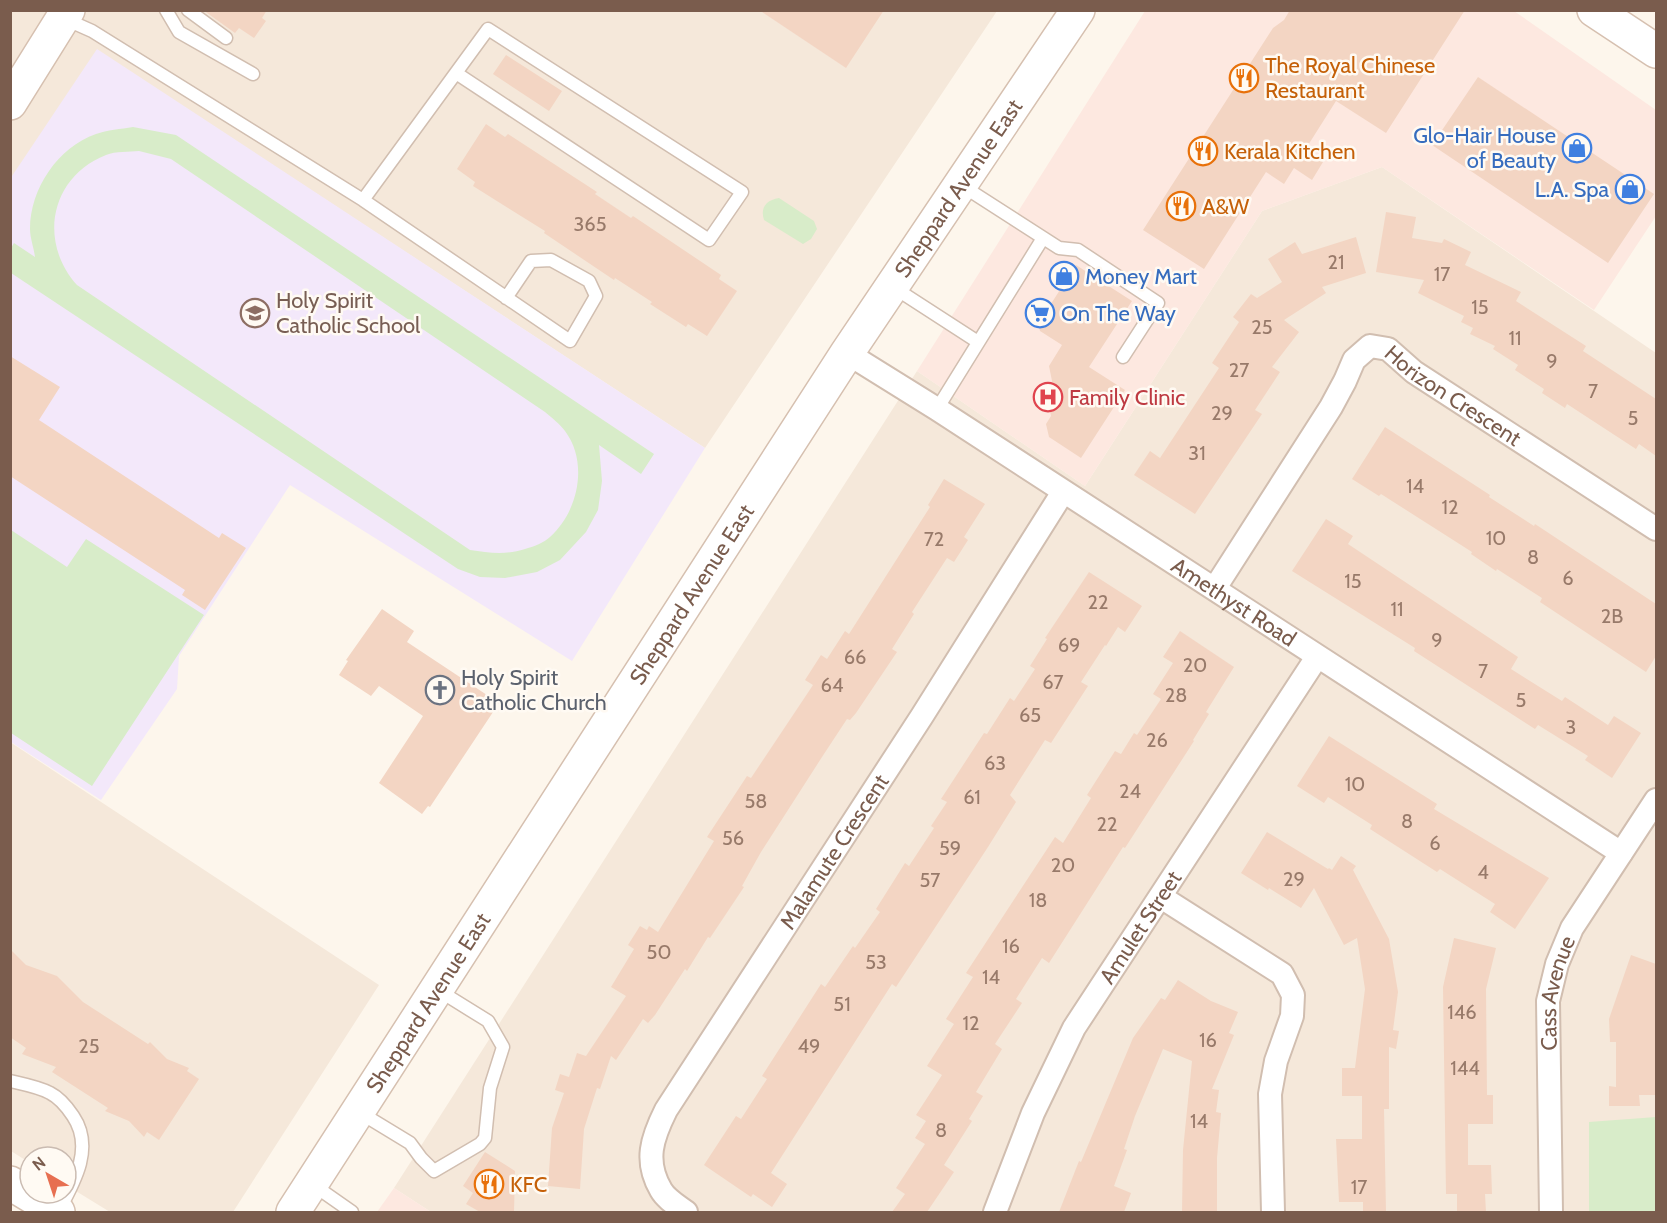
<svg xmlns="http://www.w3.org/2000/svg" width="1667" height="1223" font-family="Cabin,sans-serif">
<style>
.residential{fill:#f5e8da}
.commercial{fill:#fde8e0}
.education{fill:#f3e8fa}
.green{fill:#d8ecc9;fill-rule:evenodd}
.building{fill:#f3d5c3}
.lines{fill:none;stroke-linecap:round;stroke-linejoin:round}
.lane-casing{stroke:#d1beb0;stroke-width:15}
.street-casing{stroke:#d1beb0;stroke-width:26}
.secondary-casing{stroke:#d6c0b0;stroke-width:36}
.lane{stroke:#fff;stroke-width:12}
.street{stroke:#fff;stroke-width:22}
.secondary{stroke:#fff;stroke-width:33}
.labels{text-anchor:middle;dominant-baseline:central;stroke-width:5;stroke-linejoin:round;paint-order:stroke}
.number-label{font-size:20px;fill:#987a6a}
.food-label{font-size:22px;fill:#c56008;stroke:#fffaf3;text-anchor:start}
.shop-label{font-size:22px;fill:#366cbe;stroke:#fffaf3;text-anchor:end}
.street-label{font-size:22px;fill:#7a5c4d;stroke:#fffaf3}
.education-label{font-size:22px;fill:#785e54;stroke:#fffaf3;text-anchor:start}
.health-label{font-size:22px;fill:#be3a42;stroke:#fffaf3;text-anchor:start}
.worship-label{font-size:22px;fill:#5b616d;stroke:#fffaf3;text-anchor:start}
</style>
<rect width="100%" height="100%" fill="#fdf6ec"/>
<!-- residential -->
<path class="residential" d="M11 11H997L705 448 97 50 11 179Z
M1382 167 1656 353V1212H431L394 1188 917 371 1085 486 1262 211Z
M10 742 379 985 233 1212H110L66 1185V1157H30V1163L11 1151Z"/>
<!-- commercial -->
<path class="commercial" d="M1145 11H1514L1656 110V216L1594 310 1382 167 1262 211 1085 486 917 371Z
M394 1188 431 1212H377Z"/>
<!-- education -->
<path class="education" d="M97 49 705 448 572 661 290 485 179 656 177 689 101 800 11 742 10 179Z"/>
<!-- green -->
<path class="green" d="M133 127 176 135 654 454 641 474 599 445 602 481 598 510 586 532 560 560 537 572 505 578 480 577 458 569 11 273V248L14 243 35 257C34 248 30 238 30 229 30 189 58 147 96 134 107 130 121 129 133 127ZM139 151 171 159 545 412C552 418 560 424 565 431 589 463 578 512 550 537 545 542 533 547 525 549 507 555 489 553 470 550L77 285C38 242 50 177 106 155 116 151 129 152 139 151Z
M779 198 814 221 817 229 811 239 803 244 764 220C760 208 766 200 779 198Z
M11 530 67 567 86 539 204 615 92 786 11 733Z
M1656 1117V1212H1589V1122Z"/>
<!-- building -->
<path class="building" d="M203 10H267L262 18 266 21 254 38 239 28 235 33Z
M759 10H884L846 68Z
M1290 10H1465L1386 133 1336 101 1305 150 1323 162 1312 180 1294 168 1284 184 1266 172 1204 269 1143 230 1273 28 1284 20Z
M506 55 562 91 549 111 493 74Z
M1478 77 1654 194 1608 263 1432 145Z
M486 124 505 137 508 134 597 192 595 194 631 218 633 216 721 275 719 279 737 291 707 336 688 324 686 327 650 304 652 302 615 278 614 280 544 233 545 231 473 186 475 182 457 169Z
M1386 212 1416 217 1412 238 1442 243 1444 239 1471 252 1465 265 1521 292 1516 301 1586 346 1583 351 1656 399V456L1639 444 1636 449 1567 404 1565 408 1542 393 1544 389 1515 370 1518 365 1493 349 1495 346 1470 334 1473 328 1461 322 1464 316 1418 293 1424 280 1376 272Z
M1356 237 1366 273 1322 287 1326 293 1284 320 1299 332 1272 367 1280 372 1255 410 1262 414 1195 514 1134 475 1150 451 1160 458 1219 368 1212 363 1239 322 1233 317 1251 294 1257 298 1282 282 1268 259 1295 242 1302 254Z
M1076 265 1132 301 1089 367 1125 390 1081 458 1049 437 1046 424 1051 416 1047 395 1053 386 1049 366 1062 345 1040 331 1038 324Z
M10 356 60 387 39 420 219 538 222 533 246 548 205 610 182 595 185 590 10 476Z
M1385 427 1490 495 1489 497 1534 526 1535 524 1656 604V656L1646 672 1540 602 1542 598 1497 569 1496 571 1471 554 1472 552 1381 494 1379 496 1352 479Z
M944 479 985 504 964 537 968 540 954 562 947 558 912 612 914 614 892 649 897 652 856 713 850 720 847 719 822 757 761 852 742 886 744 887 710 938 708 937 687 971 685 969 655 1015 648 1023 643 1019 616 1060 611 1056 600 1089 597 1088 584 1129 580 1189 548 1186 552 1128 564 1093 555 1090 560 1074 569 1077 577 1053 586 1056 626 996 611 987 634 949 628 945 640 926 647 930 649 926 658 932 714 841 707 837 747 776 751 778 813 685 805 680 821 655 827 659 845 631 849 634 930 507 928 505Z
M1326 519 1353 536 1348 544 1518 657 1511 669 1562 701 1565 697 1608 725 1614 716 1641 733 1612 778 1585 760 1588 756 1538 725 1535 729 1414 651 1415 648 1292 571Z
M1089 572 1142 606 1125 632 1118 627 1106 646 1105 645 1081 682 1088 686 1051 743 1045 740 1010 795 1016 802 988 847 896 987 892 984 771 1173 787 1184 772 1207 753 1194 751 1197 704 1165 736 1116 741 1119 767 1079 762 1076 821 984 825 987 853 946 855 948 880 912 876 909 905 863 909 866 934 828 931 826 947 802 941 799 984 733 987 734 1010 698 1014 701 1035 669 1030 666 1047 639 1045 638Z
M382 609 414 631 407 642 499 703 430 807 428 806 422 814 379 783 423 716 379 686 371 696 339 675 348 661 346 660Z
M1180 631 1234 667 1206 712 1209 714 1193 740 1194 741 1125 848 1123 847 1049 963 1042 958 1016 999 1022 1003 995 1044 1002 1049 976 1092 983 1096 969 1119 972 1121 944 1165 954 1172 927 1212H892L905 1194 896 1188 925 1144 915 1138 926 1121 916 1115 942 1075 927 1066 954 1024 946 1019 973 977 966 973 1055 837 1063 843 1091 798 1087 795 1115 751 1121 754 1134 733 1137 735 1161 699 1153 694 1173 663 1163 657Z
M1329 736 1437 804 1434 809 1549 878 1515 929 1490 912 1495 904 1440 869 1437 872 1370 829 1372 825 1328 797 1324 803 1297 786Z
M1267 832 1328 869 1329 868 1332 870 1341 856 1356 866 1353 870 1389 939 1398 992 1393 1030 1399 1031 1396 1049 1389 1047V1109H1384L1386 1212H1363V1202H1339L1336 1139H1362V1096H1342V1068H1355L1365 989 1357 938 1344 945 1314 888 1301 908 1269 888 1268 890 1241 873Z
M1454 938 1496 948 1486 989 1487 1095H1493V1124H1468V1165H1491L1492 1194H1485L1486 1212H1457V1194H1446L1443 987Z
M10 949 26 965 57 976 83 1002 148 1044 150 1042 167 1059 189 1068 187 1071 199 1079 159 1140 147 1132 144 1137 129 1121 105 1111 108 1108 52 1072 56 1067 22 1054 26 1048 10 1037Z
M1631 955 1656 964V1095H1639L1640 1106H1609V1086L1616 1087V1042H1610L1609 1019Z
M1178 980 1211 1001 1238 1012 1229 1033 1234 1035 1212 1089 1219 1090 1216 1112 1221 1113 1217 1158V1212H1182L1183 1150 1192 1061 1163 1049 1135 1116 1124 1149 1127 1150 1114 1186 1131 1193 1124 1212H1059L1079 1161 1081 1162 1133 1038 1161 998 1165 1000Z
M485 1152 515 1171 514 1212H480L466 1204 473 1193 463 1186Z"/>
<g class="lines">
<!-- lane casing -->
<g class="lane-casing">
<path id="lane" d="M166 10 179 32 253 74
M188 10 226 38
M65 19 92 31 363 200 570 341 596 296 589 281 551 260 531 261 506 298
M961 185 1059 248 1078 250 1158 303 1123 357
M363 200 488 29 742 192 709 240 456 73
M893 287 978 342
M937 409 1043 238
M10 1081C23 1084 39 1087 50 1093 60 1098 67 1107 73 1116 94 1147 75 1181 59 1210
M359 1112 410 1143 421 1158 434 1171 480 1144 485 1138 490 1088 503 1047 488 1021 438 990
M312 1184 352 1212"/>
</g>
<!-- street casing -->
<g class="street-casing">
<g id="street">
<path id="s1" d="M847 353 937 409 1621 853"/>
<path id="s2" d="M1215 588 1331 407 1345 381 1354 360 1370 346 1388 349 1414 372 1656 529"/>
<path d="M1161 897 1282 974 1293 995 1292 1016 1276 1061 1270 1094 1273 1212"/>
<path id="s3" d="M686 1212C678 1206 666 1199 661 1190 644 1161 652 1138 666 1110L922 716 1063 492"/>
<path id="s4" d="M995 1212 1033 1113 1074 1028 1317 657"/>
<path id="s5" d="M1551 1212 1548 1001 1557 964 1572 928 1656 800"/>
</g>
</g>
<!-- secondary casing -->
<g class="secondary-casing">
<g id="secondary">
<path d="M1594 10 1656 51"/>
<path d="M10 103 68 10"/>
<path d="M10 1183 58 1212"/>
<path id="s6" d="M293 1212 847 353 1078 10"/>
</g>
</g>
<!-- lane -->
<use href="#lane" class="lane"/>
<!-- street -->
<use href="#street" class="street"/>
<!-- secondary -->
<use href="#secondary" class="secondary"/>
</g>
<!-- icons -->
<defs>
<g id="restaurant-ring" transform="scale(1.5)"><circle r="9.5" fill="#fffaf3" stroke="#e8710a" stroke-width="1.5"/><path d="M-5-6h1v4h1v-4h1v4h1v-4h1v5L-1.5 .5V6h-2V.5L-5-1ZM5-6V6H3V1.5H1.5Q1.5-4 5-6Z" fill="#e8710a"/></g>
<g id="shop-ring" transform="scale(1.5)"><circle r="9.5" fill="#fffaf3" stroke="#3f7fe0" stroke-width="1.5"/><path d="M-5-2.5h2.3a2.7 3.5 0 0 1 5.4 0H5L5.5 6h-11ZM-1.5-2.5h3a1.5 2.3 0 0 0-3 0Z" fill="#3f7fe0"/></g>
<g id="school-ring" transform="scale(1.5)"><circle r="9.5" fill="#fffaf3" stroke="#8d6e63" stroke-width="1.5"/><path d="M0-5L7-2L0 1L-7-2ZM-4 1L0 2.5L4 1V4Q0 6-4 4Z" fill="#8d6e63"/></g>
<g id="supermarket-ring" transform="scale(1.5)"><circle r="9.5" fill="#fffaf3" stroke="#3f7fe0" stroke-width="1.5"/><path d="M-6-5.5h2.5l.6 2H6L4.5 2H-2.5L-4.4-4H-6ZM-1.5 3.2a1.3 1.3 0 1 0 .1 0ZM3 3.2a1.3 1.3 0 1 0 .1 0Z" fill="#3f7fe0"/></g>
<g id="hospital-ring" transform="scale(1.5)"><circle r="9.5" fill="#fffaf3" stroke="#e0444e" stroke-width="1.5"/><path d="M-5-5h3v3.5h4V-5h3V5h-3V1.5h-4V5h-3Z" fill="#e0444e"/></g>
<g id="church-ring" transform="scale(1.5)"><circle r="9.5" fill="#fffaf3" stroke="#6b7280" stroke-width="1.5"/><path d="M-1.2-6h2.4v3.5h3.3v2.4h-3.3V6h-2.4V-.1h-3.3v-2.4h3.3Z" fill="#6b7280"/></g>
</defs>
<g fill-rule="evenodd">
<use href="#restaurant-ring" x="1244" y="78"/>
<use href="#shop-ring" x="1577" y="148"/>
<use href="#restaurant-ring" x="1203" y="151"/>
<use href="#shop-ring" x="1630" y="189"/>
<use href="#restaurant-ring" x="1181" y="206"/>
<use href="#shop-ring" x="1064" y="276"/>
<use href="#school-ring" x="255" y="313"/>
<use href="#supermarket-ring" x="1040" y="313"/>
<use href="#hospital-ring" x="1048" y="397"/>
<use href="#church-ring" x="440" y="690"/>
<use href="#restaurant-ring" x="489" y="1184"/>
</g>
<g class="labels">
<!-- number labels -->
<g class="number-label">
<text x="590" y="224">365</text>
<text x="1336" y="262">21</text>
<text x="1442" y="274">17</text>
<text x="1480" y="307">15</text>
<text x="1262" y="327">25</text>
<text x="1515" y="338">11</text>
<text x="1552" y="361">9</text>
<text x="1239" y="370">27</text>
<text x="1593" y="391">7</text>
<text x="1222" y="413">29</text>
<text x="1633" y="418">5</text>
<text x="1197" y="453">31</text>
<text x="1415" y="486">14</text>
<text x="1450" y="507">12</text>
<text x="1496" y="538">10</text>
<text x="934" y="539">72</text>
<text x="1533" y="557">8</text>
<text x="1568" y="578">6</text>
<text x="1353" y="581">15</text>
<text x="1098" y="602">22</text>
<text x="1397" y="609">11</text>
<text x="1612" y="616">2B</text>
<text x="1437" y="640">9</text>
<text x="1069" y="645">69</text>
<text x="855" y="657">66</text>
<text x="1195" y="665">20</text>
<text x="1483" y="671">7</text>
<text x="1053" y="682">67</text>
<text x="832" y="685">64</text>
<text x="1176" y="695">28</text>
<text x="1521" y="700">5</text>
<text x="1030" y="715">65</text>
<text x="1571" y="727">3</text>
<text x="1157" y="740">26</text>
<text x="995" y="763">63</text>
<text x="1355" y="784">10</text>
<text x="1130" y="791">24</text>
<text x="972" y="797">61</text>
<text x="756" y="801">58</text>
<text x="1407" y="821">8</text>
<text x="1107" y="824">22</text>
<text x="733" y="838">56</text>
<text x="1435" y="843">6</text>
<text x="950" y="848">59</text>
<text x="1063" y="865">20</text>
<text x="1483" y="872">4</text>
<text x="1294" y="879">29</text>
<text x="930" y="880">57</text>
<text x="1038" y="900">18</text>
<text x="1011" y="946">16</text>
<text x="659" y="952">50</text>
<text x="876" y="962">53</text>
<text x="991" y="977">14</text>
<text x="842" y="1004">51</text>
<text x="1462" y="1012">146</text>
<text x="971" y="1023">12</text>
<text x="1208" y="1040">16</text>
<text x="89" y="1046">25</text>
<text x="809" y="1046">49</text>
<text x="1465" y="1068">144</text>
<text x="1199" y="1121">14</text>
<text x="941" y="1130">8</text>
<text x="1359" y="1187">17</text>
</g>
<!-- food labels -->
<g class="food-label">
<text x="1265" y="65">The Royal Chinese<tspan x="1265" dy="25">Restaurant</tspan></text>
<text x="1224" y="151">Kerala Kitchen</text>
<text x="1202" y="206">A&amp;W</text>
<text x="510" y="1184">KFC</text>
</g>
<!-- shop labels -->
<g class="shop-label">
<text x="1556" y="135">Glo-Hair House<tspan x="1556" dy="25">of Beauty</tspan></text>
<text x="1609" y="189">L.A. Spa</text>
<text x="1085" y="276" text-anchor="start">Money Mart</text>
<text x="1061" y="313" text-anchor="start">On The Way</text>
</g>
<!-- street labels -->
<g class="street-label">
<text stroke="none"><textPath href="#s6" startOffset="1221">Sheppard Avenue East</textPath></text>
<text stroke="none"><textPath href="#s2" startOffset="387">Horizon Crescent</textPath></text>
<text stroke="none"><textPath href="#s6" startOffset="735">Sheppard Avenue East</textPath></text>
<text stroke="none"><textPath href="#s1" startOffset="460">Amethyst Road</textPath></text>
<text stroke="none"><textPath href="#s3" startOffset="426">Malamute Crescent</textPath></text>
<text stroke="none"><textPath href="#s4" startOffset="321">Amulet Street</textPath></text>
<text stroke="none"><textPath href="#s5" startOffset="220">Cass Avenue</textPath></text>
<text stroke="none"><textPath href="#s6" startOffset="249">Sheppard Avenue East</textPath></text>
</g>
<!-- education labels -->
<g class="education-label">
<text x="276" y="300">Holy Spirit<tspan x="276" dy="25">Catholic School</tspan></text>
</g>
<!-- health labels -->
<g class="health-label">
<text x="1069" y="397">Family Clinic</text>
</g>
<!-- worship labels -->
<g class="worship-label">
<text x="461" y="677">Holy Spirit<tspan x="461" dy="25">Catholic Church</tspan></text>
</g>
</g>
<!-- border -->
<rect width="1667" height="1223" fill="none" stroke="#7a5c4d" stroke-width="24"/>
<!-- north arrow -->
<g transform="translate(48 1175) rotate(321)"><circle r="28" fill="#fffaf3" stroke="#cabbb1" stroke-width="1.5"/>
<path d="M0-4.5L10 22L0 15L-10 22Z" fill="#e76f51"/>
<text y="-9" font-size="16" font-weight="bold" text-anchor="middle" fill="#7a5c4d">N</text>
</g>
</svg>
